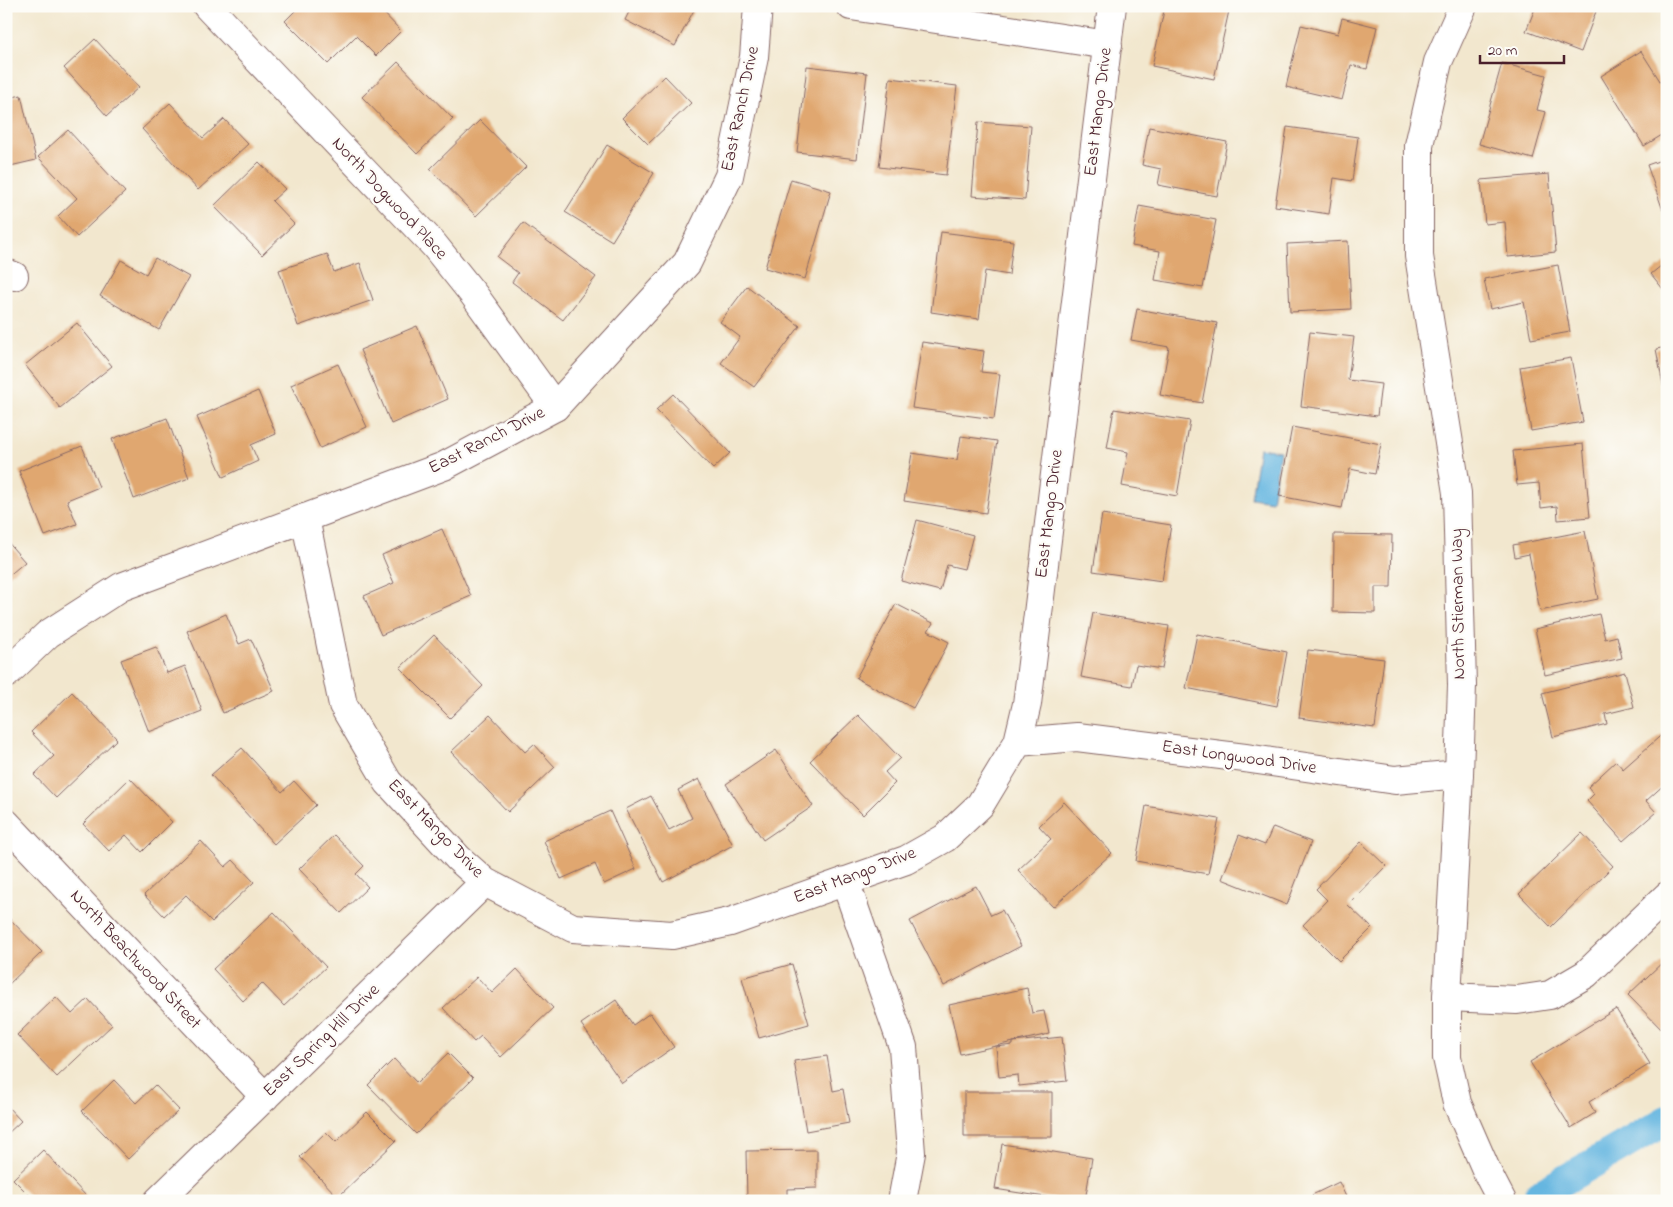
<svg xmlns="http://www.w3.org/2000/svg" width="1673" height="1207" font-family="'Indie Flower',sans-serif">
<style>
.water{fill:#65b6e0;stroke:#586a86}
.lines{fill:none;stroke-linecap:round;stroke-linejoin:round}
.canal{stroke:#65b6e0;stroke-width:30}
.building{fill:#e0a76f}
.minor-casing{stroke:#856564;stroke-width:30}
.tertiary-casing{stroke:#856564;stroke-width:30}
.minor{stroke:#fff;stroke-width:28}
.tertiary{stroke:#fff;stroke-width:28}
.labels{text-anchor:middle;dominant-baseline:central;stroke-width:4.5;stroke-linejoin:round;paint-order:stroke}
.street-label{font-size:18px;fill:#4a1f2b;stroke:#fdfcf7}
</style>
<rect width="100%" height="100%" fill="#fdfcf7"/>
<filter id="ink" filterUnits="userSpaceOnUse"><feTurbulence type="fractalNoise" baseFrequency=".02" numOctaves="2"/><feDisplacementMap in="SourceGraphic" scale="10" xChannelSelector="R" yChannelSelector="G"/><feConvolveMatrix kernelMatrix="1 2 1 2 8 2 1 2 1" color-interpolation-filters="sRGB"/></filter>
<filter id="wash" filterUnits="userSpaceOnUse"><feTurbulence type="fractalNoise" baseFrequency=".0096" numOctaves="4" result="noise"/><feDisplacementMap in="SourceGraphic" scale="20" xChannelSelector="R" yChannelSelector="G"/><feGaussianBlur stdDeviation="1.12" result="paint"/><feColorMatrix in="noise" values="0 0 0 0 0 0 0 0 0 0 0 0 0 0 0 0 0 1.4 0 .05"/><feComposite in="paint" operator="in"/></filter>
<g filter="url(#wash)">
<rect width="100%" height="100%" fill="#f2e7ce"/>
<!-- water -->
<path class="water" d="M1259 448 1280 451 1272 501 1251 498Z"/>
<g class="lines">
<!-- canal -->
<path class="canal" d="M1539 1195 1667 1120"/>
</g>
<g id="blocks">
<!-- building -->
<path class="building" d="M300 6H377L401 31 376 56 356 36 328 64 285 21Z
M632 6H687L694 10 675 46 625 20Z
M1165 6H1230L1214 79 1152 66Z
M1536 6H1598L1581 52 1526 31Z
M1342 18 1377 27 1367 69 1351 65 1342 100 1286 87 1301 25 1338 34Z
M95 39 139 87 107 116 64 68Z
M1641 51 1667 92V132L1644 146 1601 76Z
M398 62 453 119 417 154 362 97Z
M1502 63 1546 75 1537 110 1546 112 1533 159 1479 144Z
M807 66 867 73 857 159 797 152Z
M665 76 691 103 648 144 622 118Z
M890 78 957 86 946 175 879 167Z
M21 95 36 160 6 167V99Z
M170 103 203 138 224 119 248 144 198 190 142 129Z
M480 120 526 167 476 216 430 169Z
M978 122 1031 126 1025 200 972 196Z
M1149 127 1227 142 1217 196 1158 185 1161 169 1142 165Z
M1287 127 1358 137 1352 181 1334 178 1329 214 1275 206Z
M68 130 125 192 77 237 58 216 77 198 38 157Z
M607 145 654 173 612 241 565 212Z
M1667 158V219H1666L1647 165Z
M259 162 285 189 272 201 294 224 262 255 214 206Z
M1549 174 1556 252 1508 257 1505 222 1485 224 1481 180Z
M791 179 831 191 805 279 765 268Z
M1139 206 1216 220 1203 288 1155 280 1160 251 1132 246Z
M523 223 596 277 563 320 512 282 518 273 497 257Z
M941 232 1013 241 1009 275 985 271 979 319 931 312Z
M1348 241 1351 309 1290 312 1287 244Z
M327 254 334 272 360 263 373 300 298 326 279 270Z
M155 258 189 277 159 330 100 296 121 260 146 274Z
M1667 261V294L1651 274Z
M1558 265 1570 332 1531 339 1524 302 1490 309 1484 279Z
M747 286 800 326 754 387 721 363 740 337 720 322Z
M1137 309 1217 323 1202 403 1160 395 1169 347 1131 340Z
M77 323 112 366 60 408 25 365Z
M417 326 448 399 391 424 360 350Z
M1310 332 1354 337 1348 380 1381 384 1377 416 1301 406Z
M922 342 984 351 981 372 1000 374 994 419 912 408Z
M1667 347V394L1665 395 1656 349Z
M1571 358 1583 422 1531 431 1520 367Z
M338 364 367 427 320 448 291 385Z
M258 391 276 434 251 445 258 461 223 477 197 417Z
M673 394 730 453 713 469 656 410Z
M1114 409 1190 421 1177 496 1122 486 1128 452 1107 448Z
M167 418 189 478 134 499 112 439Z
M1292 427 1381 444 1375 474 1350 469 1342 508 1279 496Z
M961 436 997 441 986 513 904 501 912 453 957 460Z
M1583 444 1590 517 1558 520 1557 506 1541 508 1539 483 1517 485 1513 451Z
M82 446 99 487 67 500 77 524 45 536 19 471Z
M1102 514 1171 525 1162 581 1093 571Z
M917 520 973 535 964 569 947 565 940 591 901 581Z
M442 529 471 596 381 635 364 596 394 583 382 555Z
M1585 531 1598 599 1540 611 1529 554 1515 557 1513 545Z
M1334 534 1392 535 1391 587H1375V613L1333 612Z
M6 540 25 562 6 578Z
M896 604 933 623 928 631 949 642 913 708 856 678Z
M1093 613 1169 626 1162 669 1136 665 1132 686 1081 677Z
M226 614 239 644 251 639 274 691 223 713 187 631Z
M1599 614 1605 639 1617 636 1622 658 1545 675 1535 629Z
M1197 634 1287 652 1277 706 1186 688Z
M434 635 483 686 450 718 400 668Z
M156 647 167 673 185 666 202 711 149 732 121 660Z
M1308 650 1384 659 1375 728 1299 718Z
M1625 672 1634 707 1605 714 1607 724 1553 737 1542 693Z
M72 692 117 739 56 798 34 775 54 756 31 732Z
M490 715 525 752 534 744 555 767 508 812 451 752Z
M858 715 900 758 885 772 895 783 863 815 810 761Z
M1667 730V782L1646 801 1656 812 1623 841 1587 801 1594 794 1588 787 1616 761 1623 769Z
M242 748 282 792 294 781 316 805 274 844 211 775Z
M776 750 813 806 763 840 726 784Z
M130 778 172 822 142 852 126 835 109 851 83 824Z
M699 779 733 845 663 882 626 809 651 796 669 830 692 818 678 790Z
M1064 802 1112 853 1053 907 1018 870 1051 839 1039 826Z
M1146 806 1219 819 1208 874 1136 861Z
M610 811 636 869 604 884 595 864 561 879 544 841Z
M1273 827 1311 842 1287 905 1222 879 1239 835 1265 845Z
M1582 833 1613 866 1551 927 1519 894Z
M334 835 364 866 356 874 368 887 341 913 299 869Z
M201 841 225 867 233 860 254 882 212 922 186 895 164 916 144 895Z
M1361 842 1386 866 1348 905 1372 928 1339 961 1303 925 1327 900 1316 889Z
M976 886 991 915 1002 910 1021 946 944 986 910 921Z
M274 912 326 967 284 1006 262 983 243 1001 213 969Z
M6 915 42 952 6 987Z
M1667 958V1035L1628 995Z
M792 964 809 1024 759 1038 742 978Z
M517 969 553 1008 501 1057 481 1036 474 1042 443 1008 477 977 492 993Z
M1027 988 1032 1013 1044 1011 1049 1034 960 1054 949 1005Z
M56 997 72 1014 88 999 112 1025 57 1077 17 1035Z
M616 1000 633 1025 650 1013 674 1047 622 1083 581 1024Z
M1616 1009 1650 1064 1589 1102 1595 1113 1571 1128 1530 1062Z
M1062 1037 1067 1081 1019 1086 1018 1075 999 1077 996 1047 1013 1045V1042Z
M448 1053 473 1078 416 1134 368 1085 394 1059 417 1083Z
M827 1056 833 1091 843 1089 849 1123 806 1131 794 1061Z
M114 1080 136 1103 155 1085 179 1110 128 1159 82 1111Z
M964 1092H1052V1137H964Z
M6 1105 21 1121 6 1135Z
M367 1112 396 1141 338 1197 300 1157 326 1132 336 1142Z
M1002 1144 1092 1158 1085 1201H1070L995 1189Z
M43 1150 87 1197 83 1201H35L13 1179Z
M817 1150V1188L787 1189V1201H747L746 1151Z
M1339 1182 1348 1201H1315L1312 1195Z"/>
</g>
</g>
<g filter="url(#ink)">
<use href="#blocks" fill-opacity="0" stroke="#856564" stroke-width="1"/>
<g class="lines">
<!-- minor casing -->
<g class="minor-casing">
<path id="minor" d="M207 6 434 245 474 295 555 407
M851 6 1108 45
M6 273 14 276
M305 518 343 705 388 782 458 858 485 882 573 928 672 935 730 922 906 860 945 838 980 805 1018 742 1027 704 1112 6
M1018 742 1077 737 1245 758 1395 780 1459 774
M6 823 265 1097
M845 881 903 1047 911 1153 902 1201
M1447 997 1517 1000 1550 995 1586 974 1667 896
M158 1201 485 882"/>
</g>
<!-- tertiary casing -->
<g class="tertiary-casing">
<path id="tertiary" d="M1463 6 1438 62 1419 145V256L1457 493 1462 685 1459 774 1447 997V1058L1457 1103 1488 1174 1502 1201
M6 674 48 634 121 587 444 466 555 407 687 263 729 176 754 57 758 6"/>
</g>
<!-- minor -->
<use href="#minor" class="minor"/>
<!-- tertiary -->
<use href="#tertiary" class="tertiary"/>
</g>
</g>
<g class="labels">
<!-- street labels -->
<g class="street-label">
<text transform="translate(741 109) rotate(-78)">East Ranch Drive</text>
<text transform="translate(1099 112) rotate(-83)">East Mango Drive</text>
<text transform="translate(389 199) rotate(47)">North Dogwood Place</text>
<text transform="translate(487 441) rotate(-27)">East Ranch Drive</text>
<text transform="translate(1050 514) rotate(-83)">East Mango Drive</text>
<text transform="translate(1459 604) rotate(-91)">North Stierman Way</text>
<text transform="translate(1239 758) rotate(8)">East Longwood Drive</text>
<text transform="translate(435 829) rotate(46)">East Mango Drive</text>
<text transform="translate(855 876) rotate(-21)">East Mango Drive</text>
<text transform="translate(135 960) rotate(47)">North Beachwood Street</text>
<text transform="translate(322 1041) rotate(-44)">East Spring Hill Drive</text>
</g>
</g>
<!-- margin -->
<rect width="1673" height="1207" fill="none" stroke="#fdfcf7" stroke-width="25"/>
<!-- scale -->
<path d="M1480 55v8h84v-8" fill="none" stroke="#4a1f2b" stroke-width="2.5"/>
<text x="1488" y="55" font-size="15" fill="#4a1f2b" stroke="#fdfcf7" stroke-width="4" paint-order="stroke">20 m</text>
</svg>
